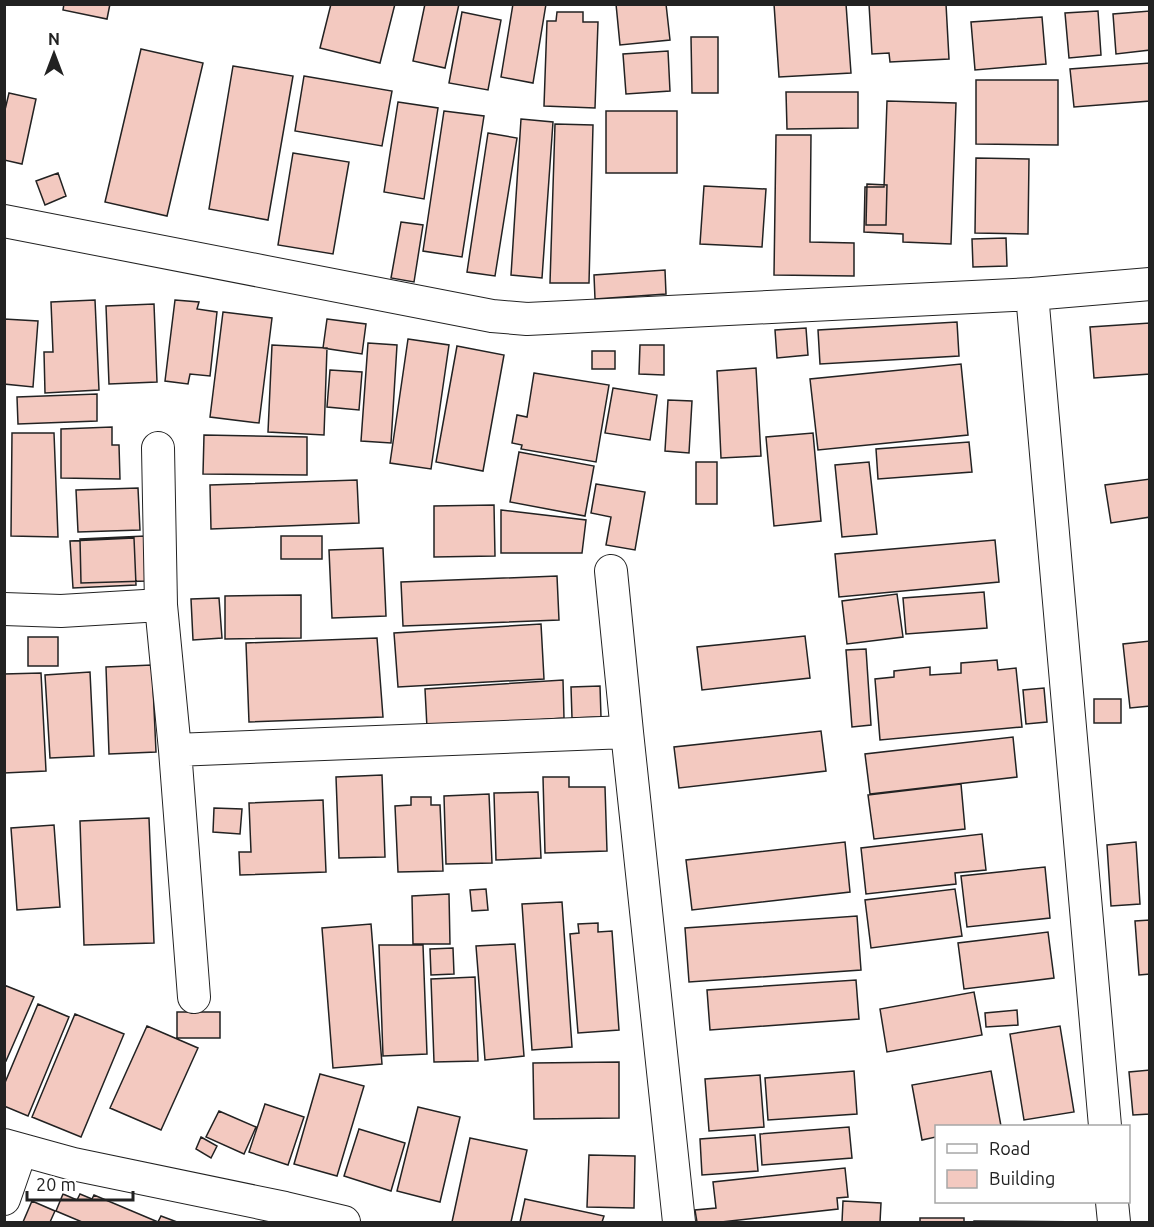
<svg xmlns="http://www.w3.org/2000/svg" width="1154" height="1227" font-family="Ubuntu,sans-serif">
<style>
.building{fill:#f3c9c0;stroke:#222;stroke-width:1.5}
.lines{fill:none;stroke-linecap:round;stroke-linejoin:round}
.minor-casing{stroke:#222;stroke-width:34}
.minor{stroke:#fff;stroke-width:32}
</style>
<rect width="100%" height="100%" fill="#fff"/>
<!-- building -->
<path class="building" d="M64 4H110L107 19 63 10Z
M331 4H395L380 63 320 48Z
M425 4H459L445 68 413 61Z
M513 4H546L533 83 501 77Z
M616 4H666L670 40 620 45Z
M774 4H846L851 73 779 77Z
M869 4H946L949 59 890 62 889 53 872 54Z
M1098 11 1101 55 1069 58 1065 13Z
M1150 11V50L1116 54 1113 14Z
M462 12 501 20 488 90 449 83Z
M557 12H583V22H598L595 108 544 106 547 21H556Z
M1042 17 1046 64 975 70 971 22Z
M691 37H718V93H692Z
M141 49 203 63 167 216 105 202Z
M668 51 670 91 626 94 623 54Z
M1150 63V101L1074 107 1070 69Z
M233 66 293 76 268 220 209 209Z
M304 76 392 91 382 146 295 131Z
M976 80H1058V145L976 144Z
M786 92H858V128L787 129Z
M9 93 36 99 22 164 4 160V114Z
M887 101 956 103 951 244 903 242V234L864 232 865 187H884Z
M398 102 438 108 424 199 384 192Z
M444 111 484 116 462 257 423 251Z
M606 111H677V173H606Z
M521 119 553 122 542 278 511 275Z
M555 124 593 125 589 283H550Z
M488 133 517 138 495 276 467 272Z
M776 135H811L810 242 854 243V276L774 275Z
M293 153 349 162 333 254 278 245Z
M976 158 1029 159 1028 234 975 233Z
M58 173 66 196 45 205 36 181Z
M867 184 887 185 886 225H866Z
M704 186 766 189 762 247 700 244Z
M401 222 423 225 414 282 391 278Z
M1006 238 1007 266 973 267 972 239Z
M665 270 666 294 595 299 594 275Z
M95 300 99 390 45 393 44 352H53L51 302Z
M175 300 199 302 197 309 217 312 210 376 190 374 188 384 165 381Z
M154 304 157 382 109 384 106 306Z
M223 312 272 318 259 423 210 417Z
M4 319 38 321 33 387 4 384Z
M327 319 366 324 362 354 323 348Z
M957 322 959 356 820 364 818 330Z
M1150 323V374L1094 378 1090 327Z
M806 328 808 355 777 358 775 330Z
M408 339 449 345 431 469 390 463Z
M368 343 397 345 391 443 361 441Z
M272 345 327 348 324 435 268 432Z
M640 345H664V375L639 374Z
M457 346 504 355 483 471 436 462Z
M592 351H615V369H592Z
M961 364 968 435 818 450 810 379Z
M756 368 761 456 721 458 717 371Z
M330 370 362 372 359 410 327 407Z
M534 373 609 385 596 462 521 449 522 445 512 443 517 415 527 417Z
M613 388 657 395 650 440 605 433Z
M97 394V421L18 424 17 397Z
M668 400 692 401 689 453 665 451Z
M112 427V445H119L120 479 61 478V429Z
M12 433H54L58 537 11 536Z
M813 433 821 521 774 526 766 437Z
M204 435 307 437V475L203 474Z
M969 442 972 472 878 479 876 449Z
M519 452 594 466 585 516 510 502Z
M696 462H717V504H696Z
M869 462 877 534 842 537 835 465Z
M1150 479V517L1111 523 1105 485Z
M357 480 359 523 211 529 210 485Z
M596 484 645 492 635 550 606 545 611 517 591 513Z
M138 488 140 530 78 532 76 490Z
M494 505 495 556 434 557V506Z
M501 510 586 520 582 553H501Z
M145 536 147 581 81 583 80 539Z
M281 536H322V559H281Z
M134 538 136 585 73 588 70 541Z
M995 540 999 582 839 597 835 554Z
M383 548 386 616 332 618 329 550Z
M557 576 559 620 403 626 401 582Z
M984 592 987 628 906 634 903 598Z
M897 594 903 637 847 644 842 601Z
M301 595V638L225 639V596Z
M219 598 222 638 193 640 191 599Z
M541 624 544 679 398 687 394 633Z
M805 636 810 678 702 690 697 647Z
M28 637H58V666H28Z
M377 638 383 717 249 722 246 643Z
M1150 641V706L1130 708 1123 644Z
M866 649 871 725 852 727 846 650Z
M997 660 998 670 1016 668 1022 727 880 740 875 679 894 677V671L930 667V675L961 673V663Z
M152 665 156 752 109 754 106 667Z
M90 672 94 756 50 758 45 675Z
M41 673 46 771 4 773V674Z
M563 680 564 718 427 728 425 689Z
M600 686 601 717 572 718 571 687Z
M1044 688 1047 722 1026 724 1023 690Z
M1094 699H1121V723H1094Z
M821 731 826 771 679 788 674 747Z
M1013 737 1017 777 870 794 865 754Z
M382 775 385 857 339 858 336 777Z
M543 777H569V787H605L607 851 545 853Z
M961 784 965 829 874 839 868 795Z
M538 792 541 858 496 860 494 793Z
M489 794 492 863 446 864 444 796Z
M411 797H431V805H440L443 871 398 872 395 806 411 805Z
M323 800 326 872 240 875 239 852H251L249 803Z
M214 808 242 809 240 834 213 832Z
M149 818 154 943 84 945 80 821Z
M54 825 60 907 17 910 11 828Z
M982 834 986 870 955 873 956 884 866 894 861 848Z
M845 842 850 892 692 910 686 860Z
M1136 842 1140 904 1111 906 1107 845Z
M1045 867 1050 918 967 927 961 876Z
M486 889 488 910 472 911 470 890Z
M955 889 962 936 871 948 865 900Z
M449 894 450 944H413L412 896Z
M562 902 572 1047 532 1050 522 904Z
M857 916 861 970 689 982 685 928Z
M1150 920V974L1139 975 1135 921Z
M598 923V932L612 931 619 1030 578 1033 570 934 579 933 578 924Z
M371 924 382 1064 333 1068 322 928Z
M1048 932 1054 978 964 989 958 943Z
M515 944 524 1056 485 1060 476 946Z
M379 945H423L427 1054 383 1056Z
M453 948 454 974 431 975 430 949Z
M475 977 478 1061 434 1062 431 979Z
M856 980 859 1019 710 1030 707 990Z
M4 985 34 997 6 1061 4 1060Z
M974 992 982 1035 887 1052 880 1009Z
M38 1004 69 1017 28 1116 4 1106V1085Z
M1017 1010 1018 1025 986 1027 985 1013Z
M177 1012H220V1038H177Z
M75 1014 124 1034 81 1137 32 1117Z
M147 1026 198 1048 161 1130 110 1108Z
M1060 1026 1074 1112 1024 1120 1010 1034Z
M619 1062V1118L534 1119 533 1063Z
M1150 1070V1114L1133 1115 1129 1072Z
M854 1071 857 1114 768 1120 765 1078Z
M991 1071 1001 1126H936V1137L922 1140 912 1085Z
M320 1074 364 1086 337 1176 294 1164Z
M760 1075 764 1127 709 1131 705 1079Z
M265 1104 304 1117 288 1165 249 1152Z
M418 1107 460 1117 440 1202 397 1191Z
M219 1111 256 1127 244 1154 206 1137Z
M849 1127 852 1158 762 1165 760 1134Z
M359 1129 405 1143 391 1191 344 1176Z
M755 1135 758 1171 702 1175 700 1139Z
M201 1137 217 1146 211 1158 196 1149Z
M470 1138 527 1150 511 1222H452Z
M589 1155 635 1156 634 1208 587 1207Z
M845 1168 848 1197 837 1198 838 1209 721 1222H697L695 1210 716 1208 713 1182Z
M63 1194 77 1200 80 1194 92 1199 94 1195 158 1222H82L56 1211Z
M525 1199 604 1216 602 1222H520Z
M32 1201 55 1211 50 1222H23Z
M843 1201 881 1203 880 1222H842Z
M161 1216 177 1222H158Z
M920 1218H964V1222H920Z
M974 1221 1092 1222H974Z"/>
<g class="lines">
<!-- minor casing -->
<g class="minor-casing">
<path id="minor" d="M4 221 492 316 527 319 1032 294 1150 284
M1032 294 1105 1126
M158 448 161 605
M611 571 627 732
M4 609 61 611 161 605 175 750 194 997
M175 750 627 732 679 1222
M4 1145 73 1164 285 1208 344 1222
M4 1199 21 1150
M1112 1202 1114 1222"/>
</g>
<!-- minor -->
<use href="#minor" class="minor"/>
</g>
<!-- border -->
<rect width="1154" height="1227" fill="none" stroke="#222222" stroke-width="12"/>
<!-- legend -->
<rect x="935" y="1125" width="195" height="78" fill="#ffffff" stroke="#a7a7a7" stroke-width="1.5"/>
<rect x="947" y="1144" width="30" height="9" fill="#ffffff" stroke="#a7a7a7" stroke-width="1.5"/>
<text x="989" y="1155" font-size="18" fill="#222222">Road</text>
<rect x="947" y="1170" width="30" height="18" fill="#f3c9c0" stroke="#a7a7a7" stroke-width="1.5"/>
<text x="989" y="1185" font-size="18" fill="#222222">Building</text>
<!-- north arrow -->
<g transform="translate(54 54)" stroke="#ffffff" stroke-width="4.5" paint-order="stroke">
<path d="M0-4.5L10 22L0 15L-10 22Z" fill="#222222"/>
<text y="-9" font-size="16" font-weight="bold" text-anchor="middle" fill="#222222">N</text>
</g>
<!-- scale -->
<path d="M27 1191v9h106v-9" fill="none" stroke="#222222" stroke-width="3"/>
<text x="36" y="1191" font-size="18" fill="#222222" stroke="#ffffff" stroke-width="4.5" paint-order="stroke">20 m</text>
</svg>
